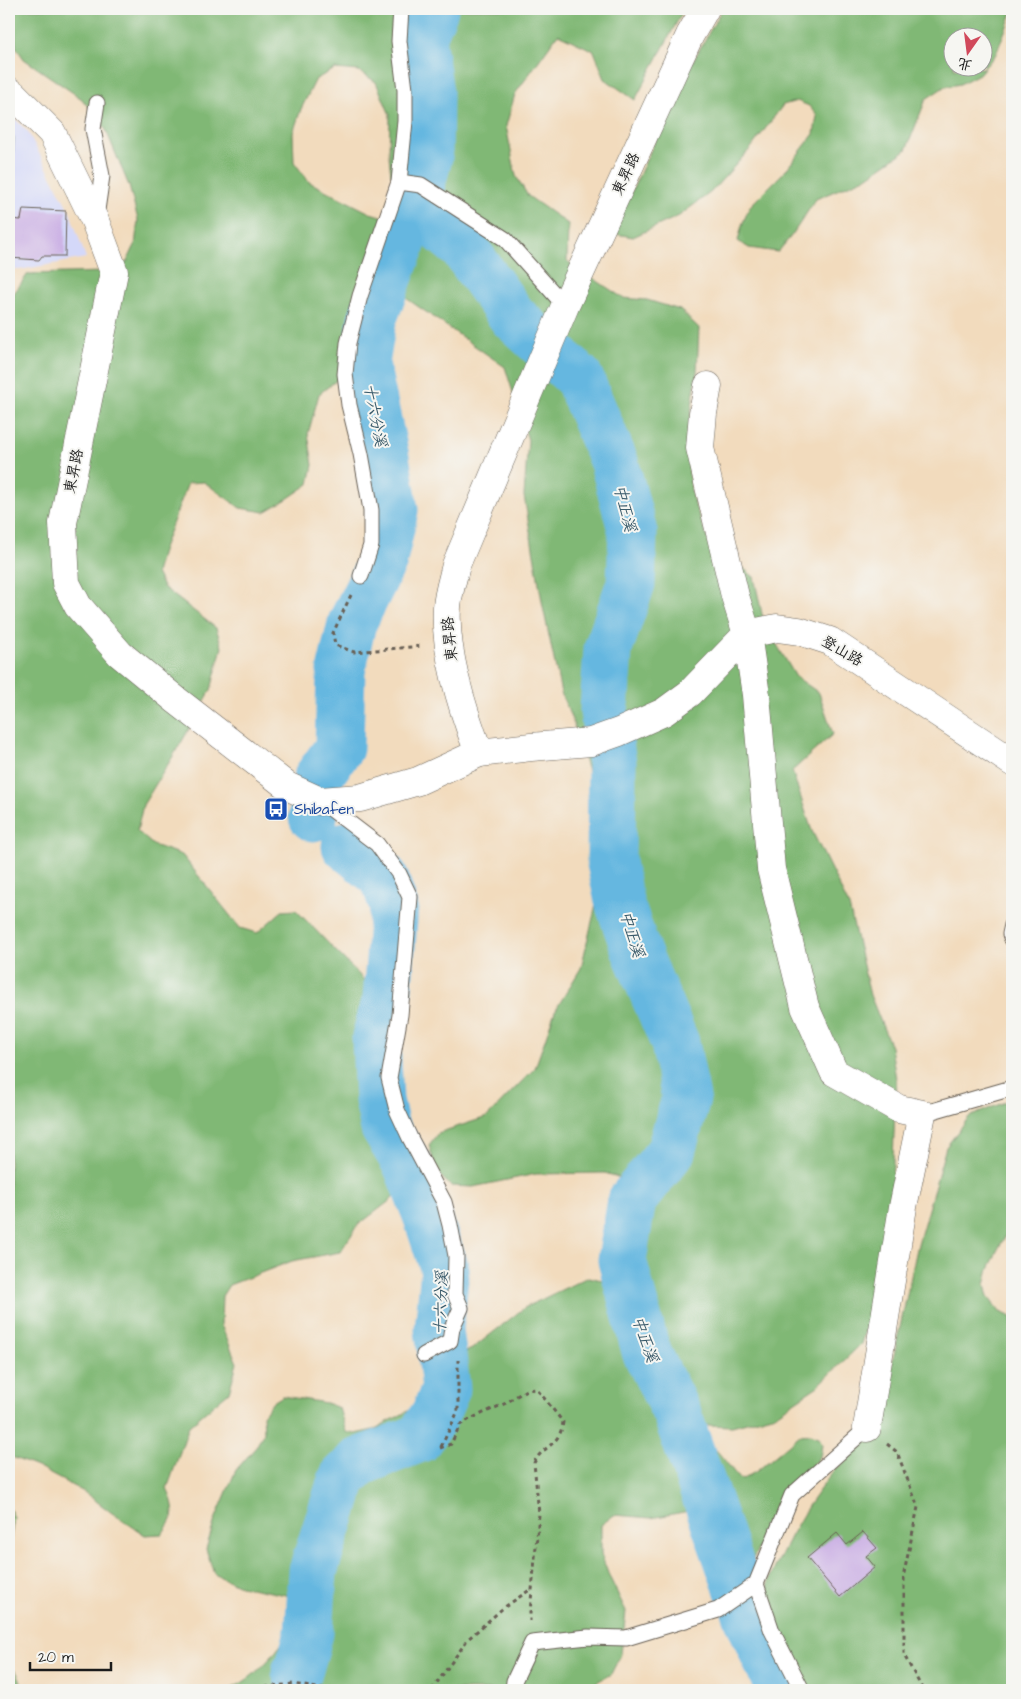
<svg xmlns="http://www.w3.org/2000/svg" width="1021" height="1699" font-family="'Architects Daughter','LXGW WenKai TC',sans-serif">
<style>
.built{fill:#d4d8f9}
.green{fill:#a0d789;stroke:#5e7a52}
.forest{fill:#80b875;stroke:#4e6a48;fill-rule:evenodd}
.lines{fill:none;stroke-linecap:round;stroke-linejoin:round}
.river{stroke:#65b7e0;stroke-width:49}
.building{fill:#cdb4e5}
.service-casing{stroke:#675f54;stroke-width:17}
.minor-casing{stroke:#675f54;stroke-width:29}
.tertiary-casing{stroke:#675f54;stroke-width:29}
.path{stroke:#675f54;stroke-width:3;stroke-dasharray:4 4;stroke-linecap:butt}
.service{stroke:#fff;stroke-width:15}
.minor{stroke:#fff;stroke-width:28}
.tertiary{stroke:#fff;stroke-width:28}
.labels{text-anchor:middle;dominant-baseline:central;stroke-width:4;stroke-linejoin:round;paint-order:stroke}
.street-label{font-size:15px;fill:#1c1c1c;stroke:#f6f6f2}
.transit-label{font-size:15px;fill:#164399;stroke:#f6f6f2;text-anchor:start}
.water-label{font-size:16px;font-style:italic;fill:#395a6a;stroke:#f6f6f2}
</style>
<rect width="100%" height="100%" fill="#f6f6f2"/>
<filter id="ink" filterUnits="userSpaceOnUse"><feTurbulence type="fractalNoise" baseFrequency=".02" numOctaves="2"/><feDisplacementMap in="SourceGraphic" scale="10" xChannelSelector="R" yChannelSelector="G"/><feConvolveMatrix kernelMatrix="1 2 1 2 8 2 1 2 1" color-interpolation-filters="sRGB"/></filter>
<filter id="wash" filterUnits="userSpaceOnUse"><feTurbulence type="fractalNoise" baseFrequency=".0096" numOctaves="4" result="noise"/><feDisplacementMap in="SourceGraphic" scale="20" xChannelSelector="R" yChannelSelector="G"/><feGaussianBlur stdDeviation="1.12" result="paint"/><feColorMatrix in="noise" values="0 0 0 0 0 0 0 0 0 0 0 0 0 0 0 0 0 1.4 0 .05"/><feComposite in="paint" operator="in"/></filter>
<g filter="url(#wash)">
<rect width="100%" height="100%" fill="#f2dbbd"/>
<!-- built -->
<path class="built" d="M9 113 28 132 69 210 86 258 19 270 9 269Z"/>
<!-- green -->
<path class="green" d="M9 137 14 138 10 217 9 216Z"/>
<!-- forest -->
<path class="forest" d="M13 9H684L635 100 605 79 594 51 558 34 515 94 506 126 516 176 528 196 568 224 567 261 623 298 647 300 680 310 699 328 697 372 686 446 692 497 708 540 754 577 764 623 796 677 819 693 833 734 792 771 812 831 849 906 870 995 891 1047 896 1079 891 1217 880 1281 861 1344 818 1386 776 1414 732 1426 708 1425 703 1427 701 1432C705 1440 711 1444 717 1451 726 1461 732 1471 741 1480L757 1471 800 1435 810 1434 819 1437 822 1444 821 1453 816 1462 788 1490 753 1559 739 1568 716 1506 651 1518 614 1515 601 1525V1554L609 1576 626 1611 621 1654 611 1674 583 1690H228C255 1679 277 1653 292 1628 297 1621 298 1611 301 1602L286 1595 240 1586 214 1574 206 1549 215 1520 236 1470 256 1447 264 1432 263 1415 273 1402 283 1396 326 1403 339 1408 346 1432 355 1434 373 1430 421 1404 431 1384 432 1367 472 1349 524 1308 588 1277 616 1283 606 1234 624 1197V1179L605 1173 536 1174 473 1187 451 1186 437 1173 429 1145 438 1133 487 1117 535 1068 555 1011 581 968 596 905V798L574 725 561 693 543 607 524 496 528 440 505 367 393 289 347 372 319 394 308 434 313 465 309 484 287 499 265 512 240 508 204 482 188 483 163 548 156 573 163 587 216 628 222 647 211 690 181 743 143 805 137 831 153 845 182 855 240 928 257 933 282 911 296 910 369 985 371 999 365 1041 368 1126 397 1189 391 1200 358 1225 340 1252 292 1261 229 1285 222 1296 221 1325 237 1363 229 1392 189 1426 167 1489C177 1510 175 1516 162 1534L145 1535 112 1513 84 1492 37 1467 9 1456V300L28 274 104 272 127 262 135 245 138 220 129 186 106 130 82 99 24 59 16 47ZM335 69 359 71 376 82 390 115 389 155 391 175 411 180 400 221 370 213 309 182 294 162 293 133 301 109 316 79Z
M722 9H1012V13L996 54 979 74 960 84 944 87 926 99 906 150 865 178 816 199 792 235 778 252 749 248 738 241 742 225 750 206 785 171 814 134 817 116 809 106 797 101 783 105 751 148 711 192 679 216 633 237 616 234 617 223 687 72ZM954 38H984V68H954Z
M1012 1101V1224L997 1251 988 1272 985 1285 988 1297 1000 1312 1012 1317V1690H807L798 1673 767 1599 769 1580 790 1537 808 1506 833 1471 863 1446 880 1420 918 1244 946 1147 969 1117 1005 1102Z
M9 1507 14 1518 9 1549Z
M9 1665 18 1674 24 1690H9Z"/>
<g class="lines">
<!-- river -->
<path class="river" d="M415 207 463 247 513 317 579 378 614 462 633 532 631 583 608 649 604 711 612 763 611 863 620 905 637 953 675 1043 686 1098 671 1151 632 1200 622 1260 646 1351 677 1414 749 1619 780 1690
M313 817 318 777 339 748 341 671 352 623 383 560 394 510 385 457 365 364 372 320 415 207 428 157 429 93 421 39 434 9
M296 1672 299 1669 309 1633 313 1571 343 1478 359 1462 420 1438 435 1414 446 1389 439 1329 445 1270 427 1215 407 1164 385 1128 379 1100 376 1038 387 999 394 907 384 877 346 846"/>
</g>
<g id="blocks">
<!-- building -->
<path class="building" d="M23 209 66 211 65 256H42L39 260 9 258V219L21 220Z
M863 1532 877 1548 866 1556 875 1567 840 1597 807 1558 837 1533 847 1545Z"/>
</g>
</g>
<g filter="url(#ink)">
<use href="#blocks" fill-opacity="0" stroke="#675f54" stroke-width="1"/>
<g class="lines">
<!-- service casing -->
<g class="service-casing">
<path id="service" d="M399 182 421 185 505 239 565 306
M96 217 102 176 93 129 97 103
M361 576 371 545V510L361 454 349 405 345 374 348 343 360 296 399 182 405 121V90L399 41 401 9
M322 802 377 844 399 874 410 897 400 1015 389 1078 397 1110 410 1138 444 1202 450 1225 456 1256 455 1294 461 1308 452 1328 450 1341 424 1355
M1012 925 1010 934 1012 939
M922 1114 1012 1088
M513 1690 514 1681 532 1643 588 1637 626 1638 718 1610 756 1584
M802 1690 772 1631 756 1584 792 1495 867 1428"/>
</g>
<!-- minor casing -->
<g class="minor-casing">
<path id="minor" d="M708 386 703 413 700 448 735 596 747 634 756 695 771 869 805 1007 834 1072 899 1109 922 1114 903 1207 867 1428
M479 753 531 747 591 742 619 732 664 712 690 693 747 634 777 628 799 631 830 641 1012 762"/>
</g>
<!-- tertiary casing -->
<g class="tertiary-casing">
<path id="tertiary" d="M9 91 13 94 52 133 95 221 114 272 63 523 66 583 78 606 120 654 176 700 287 786 320 801 360 798 418 781 479 753C463 711 444 652 447 607 448 593 453 578 456 565L565 306 690 35 705 9"/>
</g>
<!-- path -->
<path class="path" d="M351 595 333 633 335 645 354 652 422 646
M887 1444 897 1452 918 1507 904 1573V1655L923 1690
M441 1447 458 1411V1360
M440 1448 451 1444 460 1425 470 1419 506 1403 526 1390 536 1389 540 1393 563 1422C560 1447 542 1445 534 1463L539 1514 530 1612V1621
M257 1688 293 1684 328 1690
M255 1690 260 1685
M432 1690 468 1639 502 1609 531 1589
M986 1690 996 1687 1007 1690"/>
<!-- service -->
<use href="#service" class="service"/>
<!-- minor -->
<use href="#minor" class="minor"/>
<!-- tertiary -->
<use href="#tertiary" class="tertiary"/>
</g>
</g>
<!-- icons -->
<defs>
<g id="bus-square" transform="scale(1.25)"><rect x="-9" y="-9" width="18" height="18" rx="4" fill="#1a4fb4" stroke="#f6f6f2"/><path d="M-5-6H5V4H4V6H2V4H-2V6H-4V4H-5ZM-3.5-4V0h7V-4ZM-3.5 1.2v1.5H-2V1.2ZM2 1.2v1.5H3.5V1.2Z" fill="#fff"/></g>
</defs>
<g fill-rule="evenodd">
<use href="#bus-square" x="276" y="809"/>
</g>
<g class="labels">
<!-- street labels -->
<g class="street-label">
<text transform="translate(626 174) rotate(-65)">東昇路</text>
<text transform="translate(74 471) rotate(-79)">東昇路</text>
<text transform="translate(450 639) rotate(-96)">東昇路</text>
<text transform="translate(842 651) rotate(30)">登山路</text>
</g>
<!-- transit labels -->
<g class="transit-label">
<text x="294" y="809">Shibafen</text>
</g>
<!-- water labels -->
<g class="water-label">
<text transform="translate(375 415) rotate(79)">十六分溪</text>
<text transform="translate(625 508) rotate(76)">中正溪</text>
<text transform="translate(632 934) rotate(73)">中正溪</text>
<text transform="translate(441 1303) rotate(-88)">十六分溪</text>
<text transform="translate(645 1339) rotate(71)">中正溪</text>
</g>
</g>
<!-- margin -->
<rect width="1021" height="1699" fill="none" stroke="#f6f6f2" stroke-width="30"/>
<!-- north arrow -->
<g transform="translate(968 52) rotate(194)"><circle r="24" fill="#f6f6f2" stroke="#9f9f9c"/>
<path d="M0-4L9 19L0 12L-9 19Z" fill="#d1495b"/>
<text y="-8" font-size="14" font-weight="bold" text-anchor="middle" fill="#1c1c1c">北</text>
</g>
<!-- scale -->
<path d="M30 1662v8h81v-8" fill="none" stroke="#1c1c1c" stroke-width="2.5"/>
<text x="38" y="1662" font-size="15" fill="#1c1c1c" stroke="#f6f6f2" stroke-width="4" paint-order="stroke">20 m</text>
</svg>
